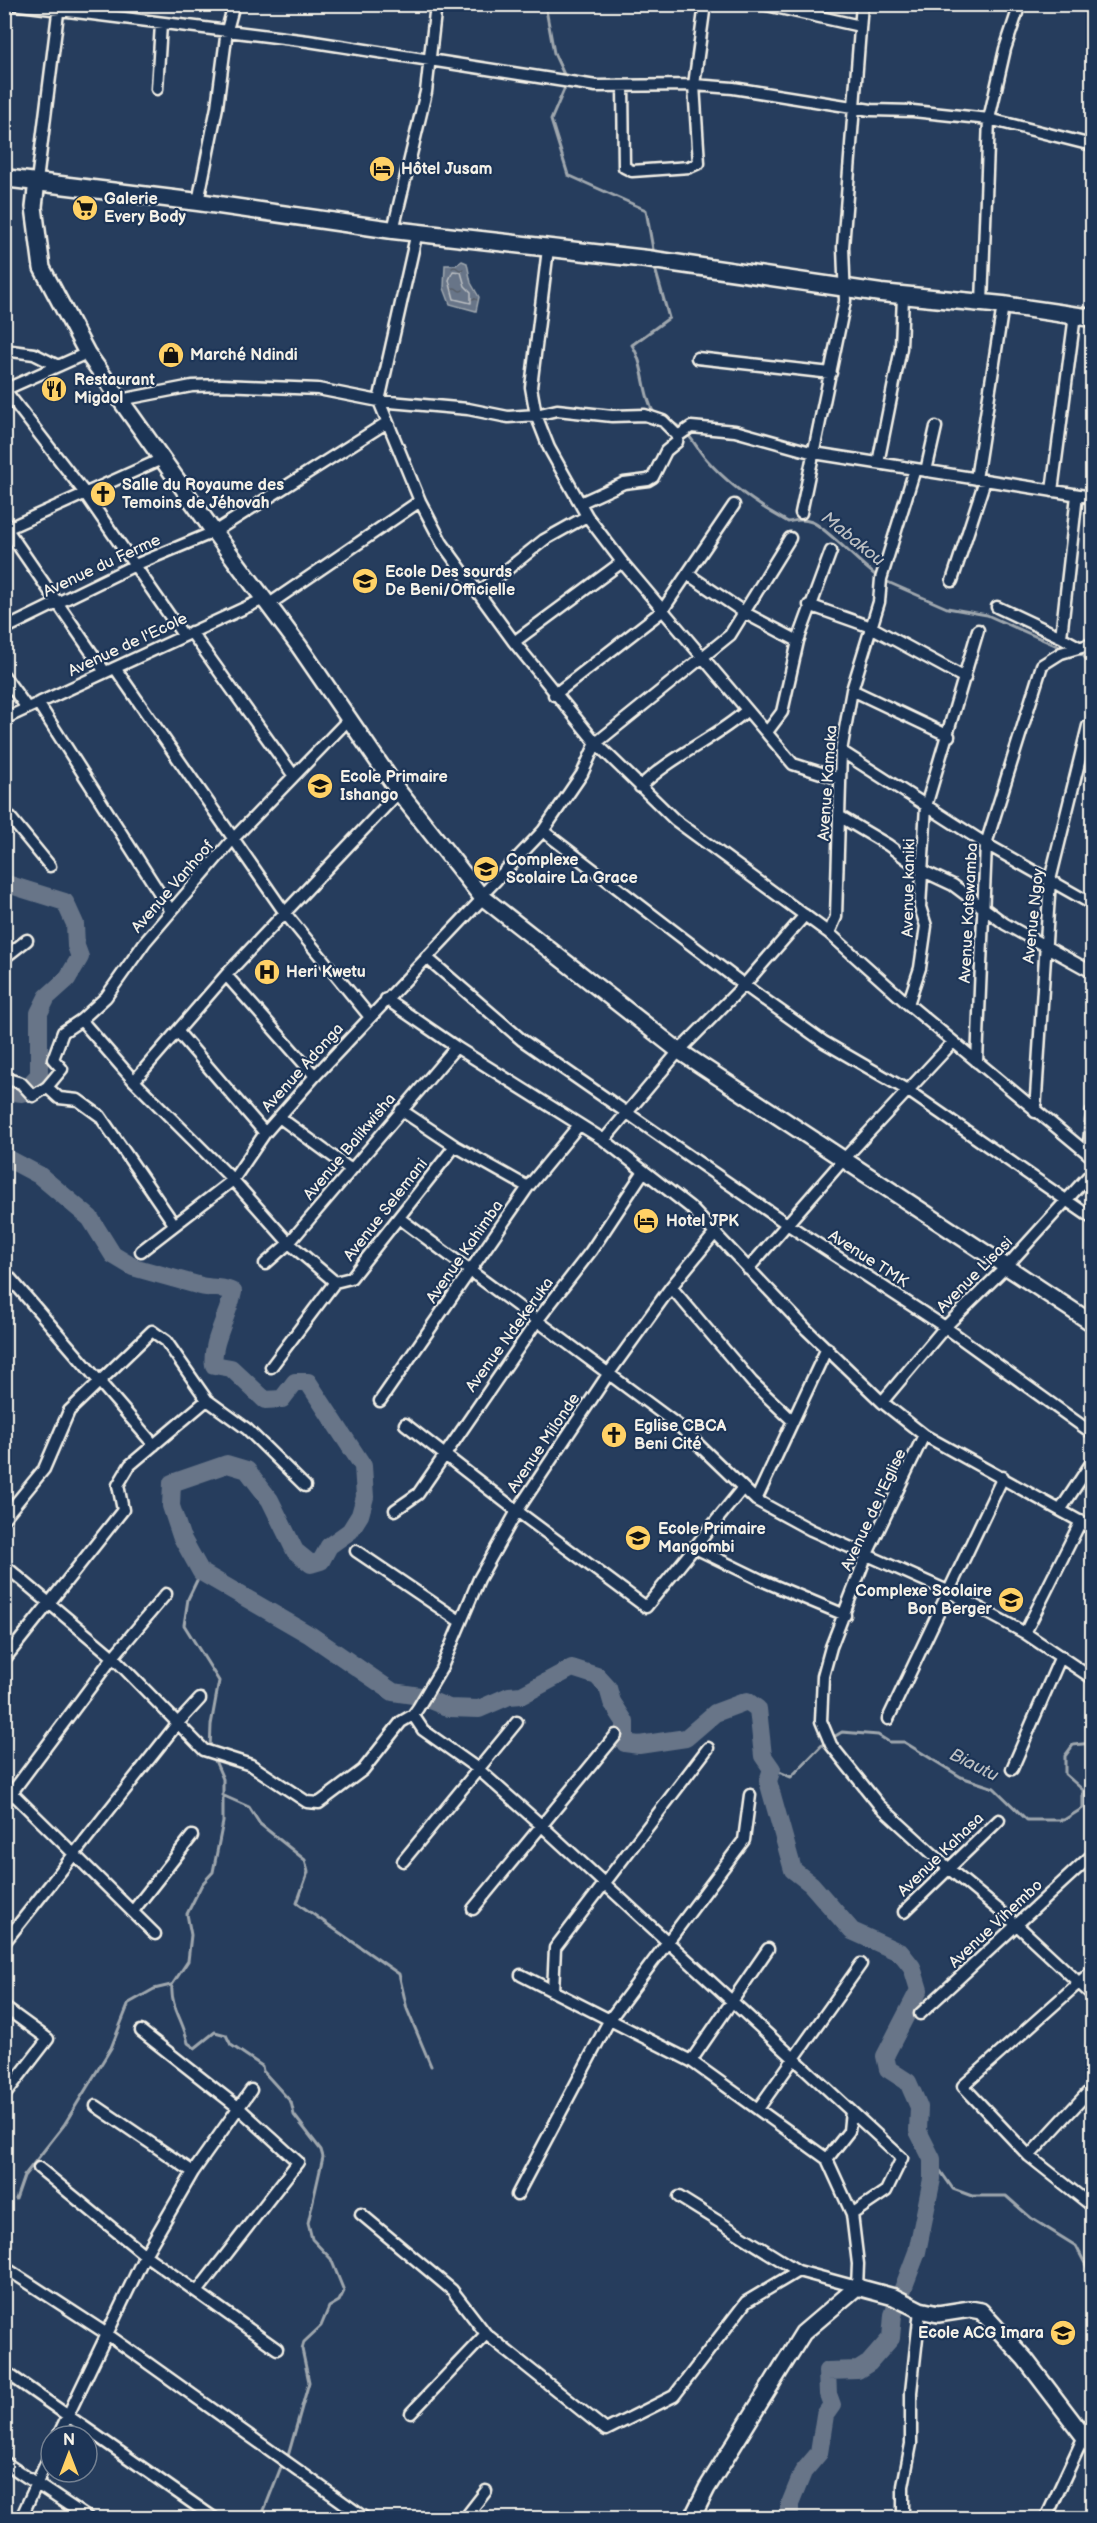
<svg xmlns="http://www.w3.org/2000/svg" width="1097" height="2523" font-family="'Balsamiq Sans',sans-serif">
<style>
.water{fill:url(#water-ripples);stroke:#9fa7ae;stroke-width:1.5}
.lines{fill:none;stroke-linecap:round;stroke-linejoin:round}
.shore{stroke:#bcbfc2;stroke-width:1.5}
.stream{stroke:#9fa7ae;stroke-width:3}
.river{stroke:#677588;stroke-width:18}
.street-casing{stroke:#f4f1e8;stroke-width:15}
.secondary-casing{stroke:#f4f1e8;stroke-width:20}
.primary-casing{stroke:#f4f1e8;stroke-width:21}
.street{stroke:#1d3557;stroke-width:10}
.secondary{stroke:#1d3557;stroke-width:15}
.primary{stroke:#1d3557;stroke-width:16}
.labels{text-anchor:middle;dominant-baseline:central;stroke-width:4.5;stroke-linejoin:round;paint-order:stroke}
.poi-label{font-size:16px;font-weight:bold;fill:#f4f1e8;stroke:#1d3557;text-anchor:start}
.street-label{font-size:16px;fill:#f4f1e8;stroke:#1d3557}
.water-label{font-size:18px;font-style:italic;fill:#bcbfc2;stroke:#1d3557}
</style>
<defs>
<pattern id="water-ripples" width="26" height="14" patternUnits="userSpaceOnUse" patternTransform="scale(1.5)"><rect width="26" height="14" fill="#677588"/><path d="M2 4q2-2 4 0t4 0M15 11q2-2 4 0t4 0" fill="none" stroke="#585e67"/></pattern>
</defs>
<rect width="100%" height="100%" fill="#263d5d"/>
<filter id="ink" filterUnits="userSpaceOnUse"><feTurbulence type="fractalNoise" baseFrequency=".0167" numOctaves="2"/><feDisplacementMap in="SourceGraphic" scale="12" xChannelSelector="R" yChannelSelector="G"/><feConvolveMatrix kernelMatrix="1 2 1 2 8 2 1 2 1" color-interpolation-filters="sRGB"/></filter>
<g filter="url(#ink)">
<!-- water -->
<path class="water" d="M462 261 467 263 471 283 479 297 476 311 450 304 444 288 445 265H456Z"/>
<g class="lines">
<!-- shore -->
<path class="shore" d="M453 271 461 272 465 286 471 292V303L454 299 449 280Z"/>
<!-- stream -->
<path class="stream" d="M545 4 554 53 566 79
M566 85 551 120 568 175 646 210 654 255
M654 265 669 318 632 345C645 365 642 394 655 415
M669 421C691 431 692 443 707 460 729 485 759 506 788 522 797 520 803 519 812 522 824 526 862 566 878 577
M883 580 947 608 987 615 1064 649
M1076 653 1083 655 1092 667
M201 1572 188 1599 184 1625 219 1681 211 1725 210 1750
M832 1738 842 1732 878 1735 889 1742H904L961 1777 994 1788 1027 1820H1064L1083 1808V1790L1065 1774V1756L1073 1745 1092 1743
M213 1756 223 1779V1822L213 1872 202 1884 187 1914 191 1935 188 1961 172 1985C170 2006 184 2022 188 2043L195 2048 215 2032 226 2035 231 2045 262 2066 263 2071 291 2102 294 2115 321 2150 323 2157 308 2223 312 2239 331 2259 344 2291 339 2301 329 2307 321 2326 304 2342 302 2349 309 2382 288 2456
M772 1769 791 1777 826 1741
M222 1795 249 1807 260 1824 305 1860 308 1872 297 1903 399 1974 407 2009 431 2066
M932 2159 953 2189 972 2196H1006L1031 2218 1076 2246 1092 2277
M16 2199 24 2176 64 2125 111 2048 129 2003 154 1989 171 1985
M261 2518 281 2467"/>
<!-- river -->
<path class="river" d="M4 883 65 902 75 924 76 946 80 957 67 979 47 997 39 1013V1075L22 1093 4 1091
M4 1153 7 1158 39 1175 90 1218 113 1255 133 1267 201 1286C213 1289 223 1286 233 1292 229 1314 210 1345 214 1365L231 1368 265 1400 282 1399 295 1382H308L363 1466 365 1497 360 1515 350 1531 329 1546 321 1561 311 1564 295 1551 270 1500 247 1470 227 1464 172 1483 171 1506 181 1536 201 1572 310 1635 393 1692 420 1696 449 1708 479 1709 509 1696 522 1695 572 1668 597 1676 608 1688 612 1702 625 1722V1743L639 1745 686 1738 715 1713 747 1701 758 1709 763 1756 772 1769 768 1781 793 1870 811 1884 852 1931 901 1953 912 1967 919 1990 885 2056 888 2069 908 2082 919 2107 918 2131 932 2159V2179L917 2252 893 2315 891 2338 869 2363 858 2370 827 2371 828 2394 832 2405 825 2415 819 2453 803 2472 790 2504V2518"/>
<!-- street casing -->
<g class="street-casing">
<path id="street" d="M12 4 308 41 596 86 694 85 733 88 871 110 913 111 989 119 1092 145
M762 4 860 26
M623 86 624 167 632 171 690 167 699 163 694 85 705 4
M157 89 161 24
M37 181 59 5
M198 202 217 107 227 30 234 4
M393 230 426 92 436 4
M417 232 379 401 420 501 442 543 514 642 596 743 675 820 829 933 908 1004 1092 1157
M548 249 531 387 536 415 549 448 587 516 622 562 793 764 840 779
M982 303 989 119 1005 49 1020 4
M4 350 34 354 58 366 87 353
M697 358 831 373
M4 390 58 366
M5 390 84 492 183 635
M120 400 192 386 222 385 318 389 379 401 468 409 508 417 536 415 557 410 612 416 645 415 663 421 678 436 691 427 735 431 814 453 1092 497
M878 463 901 348 903 295
M926 471 936 427
M976 479 1003 305
M1052 491 1075 315
M1077 495 1061 637 1079 647
M580 503 624 483 648 480 653 477 666 451 677 442 678 436
M801 513 845 301 843 247 862 4
M4 525 105 672
M4 530 164 458
M689 575 745 613 798 641
M952 581 985 480
M479 592 544 540 587 516
M268 605 420 501
M809 605 871 627 965 678
M997 607 1061 637
M4 629 135 565 214 532 386 423
M191 632 294 776
M514 642 622 562
M115 668 285 913 370 1017
M4 676 27 708
M852 690 949 736
M554 695 662 611 734 505
M38 703 171 911
M4 719 264 599
M767 732 782 712 798 641 831 551
M841 751 986 844 1092 904
M640 787C671 756 713 740 746 711
M4 810 50 866
M839 816 888 845 923 871 953 885 1005 924 1092 972
M543 831 744 985 824 1042 907 1090 1092 1218
M481 896 543 831 582 774 596 743 730 635 790 538
M829 933 836 917 841 751 852 690 879 602 881 579 915 469
M426 957 522 1040 787 1224 945 1327 1092 1433
M4 958 27 940
M226 975 315 1076
M386 999 456 1047 604 1140 690 1207 807 1330 882 1402 924 1435 1092 1528
M908 1004 920 968 926 926 920 907 926 806 978 630
M81 1020 134 1081 233 1180 289 1243 335 1282 271 1367
M178 1032 265 1133
M977 1062 986 844 1042 665 1061 653 1092 644
M4 1078 21 1083 33 1096 47 1087 62 1069 53 1059 63 1032 81 1020 106 997 145 942 233 839 349 719
M134 1081 226 975 399 792
M47 1087 59 1098 78 1100 100 1116 174 1224
M401 1110 455 1146 528 1187
M1035 1112 1050 880 1088 726
M279 1117 350 1169
M604 1140 679 1051 744 985 805 915
M1088 1154 1092 1112
M399 1218 679 1426 756 1500 811 1530 948 1591 1025 1633 1092 1678
M141 1251 233 1180 265 1133 315 1076 483 898
M265 1264 289 1243 456 1047
M748 1269 844 1159 953 1042
M4 1271 154 1445
M335 1282 351 1278 455 1146
M671 1287 752 1382 792 1420
M380 1401 528 1187 579 1125
M882 1402 945 1327 1006 1267 1092 1172
M405 1424 517 1511 646 1607 742 1489
M924 1435 867 1554 831 1647 823 1676 821 1721 831 1745 879 1805 948 1868 1017 1925 1092 1995
M756 1500 827 1348
M1061 1509 1092 1462
M395 1510 418 1494 537 1321 591 1251 644 1171
M4 1518 44 1469 69 1411 152 1331 166 1341 207 1400 247 1429 305 1486
M693 1547 761 1580 845 1615
M356 1551 461 1622
M4 1565 113 1657 204 1750 251 1765 307 1802 319 1803 363 1770 401 1722 413 1715 418 1708 441 1669 479 1579 517 1511 609 1373 671 1287 716 1232
M1025 1633 1081 1521
M4 1660 123 1510 118 1485 130 1465 207 1400
M888 1719 1003 1477
M1012 1769 1061 1656
M4 1785 155 1934
M4 1803 113 1657 166 1594
M403 1861 517 1722
M473 1909 616 1735
M133 1911 192 1836
M904 1912 999 1820
M4 1943 177 1724 200 1699
M1092 1971 963 2086 1029 2156 1092 2206
M521 1975 691 2061 827 2159
M553 1991 555 1948 708 1748
M4 2007 48 2039 4 2096
M920 2014 1092 1855
M141 2031 239 2108 298 2162 197 2292
M691 2061 768 1949
M96 2106 193 2172
M758 2109 861 1964
M851 2111 902 2158 886 2191 852 2214
M1029 2156 1092 2088
M39 2168 145 2255 277 2349
M517 2195 610 2019 744 1840 750 1795
M679 2197 798 2271
M361 2214 452 2290 486 2334 606 2430 674 2396 746 2302 798 2271 857 2287 858 2264 852 2214 827 2159 849 2131 851 2111 541 1825 478 1769 423 1730 413 1715
M4 2267 107 2334 365 2518
M4 2371 214 2518
M411 2413 486 2334
M58 2436 145 2255 193 2172 251 2090
M4 2462 88 2518
M21 2518 51 2452
M465 2518 486 2491
M903 2518V2486L911 2444V2392L920 2310
M1046 2518 1092 2419"/>
</g>
<!-- secondary casing -->
<g class="secondary-casing">
<path id="secondary" d="M37 181 34 207 42 268 87 353 214 532 299 646 399 792 481 896 679 1051 1092 1323
M692 2518 707 2488 803 2333 857 2287 894 2297 920 2310 938 2314 970 2309 981 2311 1025 2359 1092 2447"/>
</g>
<!-- primary casing -->
<g class="primary-casing">
<path id="primary" d="M4 178 198 202 393 230 647 259 881 293 1003 305 1092 318"/>
</g>
<!-- street -->
<use href="#street" class="street"/>
<!-- secondary -->
<use href="#secondary" class="secondary"/>
<!-- primary -->
<use href="#primary" class="primary"/>
</g>
</g>
<!-- icons -->
<defs>
<g id="hotel-disc" transform="scale(1.35)"><circle r="9.5" fill="#ffd166" stroke="#1d3557"/><path d="M-6-4.5h1.5V1H6V5H4.5V3h-9V5H-6ZM-4 0a1.8 1.8 0 1 1 3.6 0ZM.5 0V-2.5h3Q6-2.5 6 0Z" fill="#111"/></g>
<g id="supermarket-disc" transform="scale(1.35)"><circle r="9.5" fill="#ffd166" stroke="#1d3557"/><path d="M-6-5.5h2.5l.6 2H6L4.5 2H-2.5L-4.4-4H-6ZM-1.5 3.2a1.3 1.3 0 1 0 .1 0ZM3 3.2a1.3 1.3 0 1 0 .1 0Z" fill="#111"/></g>
<g id="shop-disc" transform="scale(1.35)"><circle r="9.5" fill="#ffd166" stroke="#1d3557"/><path d="M-5-2.5h2.3a2.7 3.5 0 0 1 5.4 0H5L5.5 6h-11ZM-1.5-2.5h3a1.5 2.3 0 0 0-3 0Z" fill="#111"/></g>
<g id="restaurant-disc" transform="scale(1.35)"><circle r="9.5" fill="#ffd166" stroke="#1d3557"/><path d="M-5-6h1v4h1v-4h1v4h1v-4h1v5L-1.5 .5V6h-2V.5L-5-1ZM5-6V6H3V1.5H1.5Q1.5-4 5-6Z" fill="#111"/></g>
<g id="church-disc" transform="scale(1.35)"><circle r="9.5" fill="#ffd166" stroke="#1d3557"/><path d="M-1.2-6h2.4v3.5h3.3v2.4h-3.3V6h-2.4V-.1h-3.3v-2.4h3.3Z" fill="#111"/></g>
<g id="school-disc" transform="scale(1.35)"><circle r="9.5" fill="#ffd166" stroke="#1d3557"/><path d="M0-5L7-2L0 1L-7-2ZM-4 1L0 2.5L4 1V4Q0 6-4 4Z" fill="#111"/></g>
<g id="hospital-disc" transform="scale(1.35)"><circle r="9.5" fill="#ffd166" stroke="#1d3557"/><path d="M-5-5h3v3.5h4V-5h3V5h-3V1.5h-4V5h-3Z" fill="#111"/></g>
</defs>
<g fill-rule="evenodd">
<use href="#hotel-disc" x="382" y="169"/>
<use href="#supermarket-disc" x="85" y="208"/>
<use href="#shop-disc" x="171" y="355"/>
<use href="#restaurant-disc" x="54" y="389"/>
<use href="#church-disc" x="103" y="494"/>
<use href="#school-disc" x="365" y="581"/>
<use href="#school-disc" x="320" y="786"/>
<use href="#school-disc" x="486" y="869"/>
<use href="#hospital-disc" x="267" y="972"/>
<use href="#hotel-disc" x="646" y="1221"/>
<use href="#church-disc" x="614" y="1435"/>
<use href="#school-disc" x="638" y="1538"/>
<use href="#school-disc" x="1011" y="1600"/>
<use href="#school-disc" x="1063" y="2333"/>
</g>
<g class="labels">
<!-- poi labels -->
<g class="poi-label">
<text x="401" y="169">Hôtel Jusam</text>
<text x="104" y="199">Galerie<tspan x="104" dy="18">Every Body</tspan></text>
<text x="190" y="355">Marché Ndindi</text>
<text x="74" y="380">Restaurant<tspan x="74" dy="18">Migdol</tspan></text>
<text x="122" y="485">Salle du Royaume des<tspan x="122" dy="18">Temoins de Jéhovah</tspan></text>
<text x="385" y="572">Ecole Des sourds<tspan x="385" dy="18">De Beni/Officielle</tspan></text>
<text x="340" y="777">Ecole Primaire<tspan x="340" dy="18">Ishango</tspan></text>
<text x="506" y="860">Complexe<tspan x="506" dy="18">Scolaire La Grace</tspan></text>
<text x="286" y="972">Heri Kwetu</text>
<text x="666" y="1221">Hotel JPK</text>
<text x="634" y="1426">Eglise CBCA<tspan x="634" dy="18">Beni Cité</tspan></text>
<text x="658" y="1529">Ecole Primaire<tspan x="658" dy="18">Mangombi</tspan></text>
<text x="992" y="1591" text-anchor="end">Complexe Scolaire<tspan x="992" dy="18">Bon Berger</tspan></text>
<text x="1044" y="2333" text-anchor="end">Ecole ACG Imara</text>
</g>
<!-- street labels -->
<g class="street-label">
<text transform="translate(102 566) rotate(-25)">Avenue du Ferme</text>
<text transform="translate(128 645) rotate(-25)">Avenue de l'Ecole</text>
<text transform="translate(828 783) rotate(-86)">Avenue Kamaka</text>
<text transform="translate(173 887) rotate(-49)">Avenue Vanhoof</text>
<text transform="translate(909 888) rotate(-89)">Avenue kaniki</text>
<text transform="translate(969 913) rotate(-87)">Avenue Katswamba</text>
<text transform="translate(1034 916) rotate(-84)">Avenue Ngoy</text>
<text transform="translate(303 1068) rotate(-48)">Avenue Adonga</text>
<text transform="translate(350 1147) rotate(-50)">Avenue Balikwisha</text>
<text transform="translate(386 1210) rotate(-52)">Avenue Selemani</text>
<text transform="translate(465 1252) rotate(-55)">Avenue Kahimba</text>
<text transform="translate(868 1259) rotate(33)">Avenue TMK</text>
<text transform="translate(975 1275) rotate(-45)">Avenue Lisasi</text>
<text transform="translate(510 1335) rotate(-54)">Avenue Ndekeruka</text>
<text transform="translate(544 1443) rotate(-56)">Avenue Milonde</text>
<text transform="translate(874 1510) rotate(-65)">Avenue de l'Eglise</text>
<text transform="translate(941 1855) rotate(-44)">Avenue Kahasa</text>
<text transform="translate(996 1924) rotate(-43)">Avenue Vihembo</text>
</g>
<!-- water labels -->
<g class="water-label">
<text transform="translate(853 539) rotate(39)">Mabakou</text>
<text transform="translate(974 1765) rotate(27)">Biautu</text>
</g>
</g>
<!-- margin -->
<rect width="1097" height="2523" fill="none" stroke="#1d3557" stroke-width="24"/>
<rect x="12" y="12" width="1073" height="2499" fill="none" stroke="#f4f1e8" stroke-width="2" filter="url(#ink)"/>
<!-- north arrow -->
<g transform="translate(69 2454)"><circle r="28" fill="#1d3557" stroke="#738091" stroke-width="1.5"/>
<path d="M0-4.5L10 22L0 15L-10 22Z" fill="#ffd166"/>
<text y="-9" font-size="16" font-weight="bold" text-anchor="middle" fill="#f4f1e8">N</text>
</g>
</svg>
